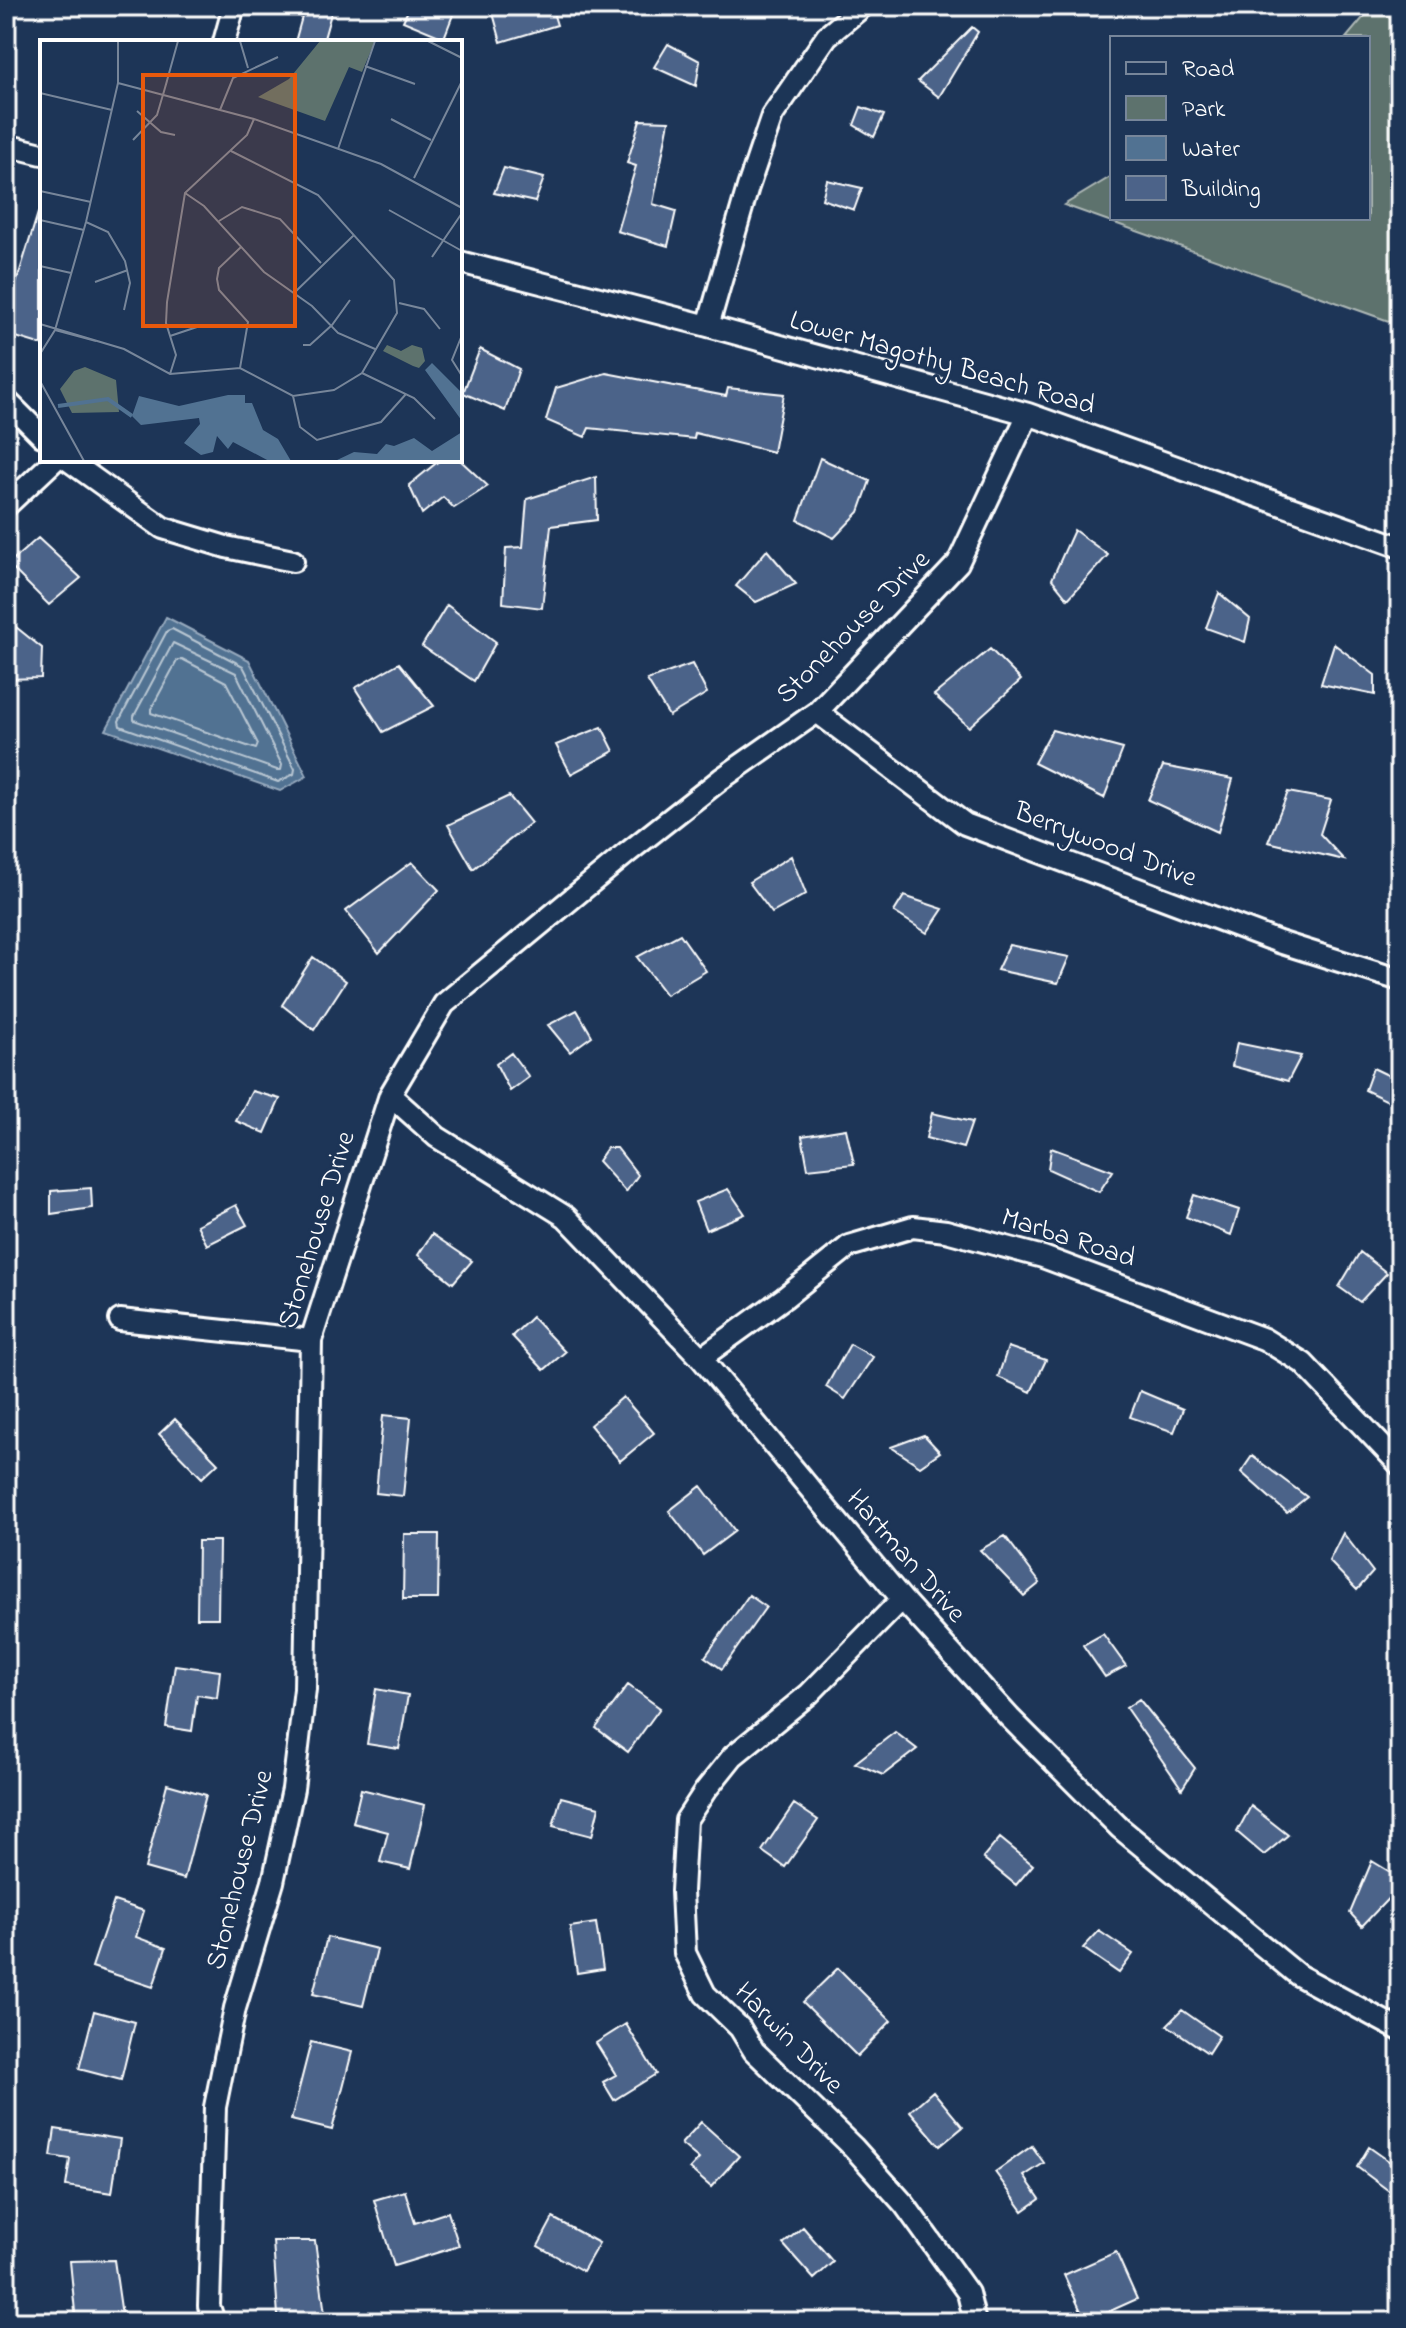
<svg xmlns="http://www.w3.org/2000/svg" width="1406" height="2328" font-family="'Indie Flower',sans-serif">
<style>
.green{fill:#5d726d;stroke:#aeb8b6;stroke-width:2}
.water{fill:#517292;stroke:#97aabe;stroke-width:2}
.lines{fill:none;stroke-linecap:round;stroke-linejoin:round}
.shore{stroke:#b9c7d3;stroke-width:2}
.building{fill:#4c6389;stroke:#fff;stroke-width:2}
.minor-casing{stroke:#fff;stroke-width:26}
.minor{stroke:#1d3557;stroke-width:20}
.labels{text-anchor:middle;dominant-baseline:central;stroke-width:6;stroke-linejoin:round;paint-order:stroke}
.street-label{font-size:28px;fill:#fff;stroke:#1d3557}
.inset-river{fill:none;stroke:#517292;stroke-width:4}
.inset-road{fill:none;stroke:#77869a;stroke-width:2}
.view{fill:#e8590c;fill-opacity:0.15;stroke:#e8590c;stroke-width:4}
.inset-edge{fill:none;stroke:#fff;stroke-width:4}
</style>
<rect width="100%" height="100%" fill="#1d3557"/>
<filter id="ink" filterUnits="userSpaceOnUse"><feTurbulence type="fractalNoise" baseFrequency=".0125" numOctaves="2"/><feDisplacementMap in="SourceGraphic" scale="16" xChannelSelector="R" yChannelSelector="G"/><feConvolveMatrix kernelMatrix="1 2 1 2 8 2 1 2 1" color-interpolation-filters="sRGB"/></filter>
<g filter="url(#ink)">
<!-- green -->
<path class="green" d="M1373 6H1400V325L1064 205 1112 176V218H1368V38H1346Z"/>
<!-- water -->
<path class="water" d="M166 617 249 660 307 776 280 791 106 730Z"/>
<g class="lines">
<!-- shore -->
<path class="shore" d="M172 629 243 666 295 769 294 774 278 782 120 726 119 721 167 631Z
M173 643 236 673 282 765 281 770H277L134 720V716Z
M182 659 226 682 258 744 256 749 151 713V709L177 661Z"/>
</g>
<!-- building -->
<path class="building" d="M305 6 332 10 323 42H295Z
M410 6H438L454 12 444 38 403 21Z
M491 6H551L557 25 501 42Z
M972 27 978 32 939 97 918 81Z
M668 44 700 61 696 86 654 67Z
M861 107 884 115 874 137 854 125Z
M640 120 669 121 653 204 676 211 668 246 617 231 636 166 627 163Z
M504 168 544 178 535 202 494 193Z
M827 180 862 188 854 210 822 199Z
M38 213H42V345L6 334V316Z
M480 349 519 369 505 411 463 393Z
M606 373 726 396 728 388 784 394 773 452 695 433 694 439 589 428 585 437 546 420 556 388Z
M820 458 870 481 859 512 834 538 798 520Z
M440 460H460L488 486 454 508 443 497 422 514 409 485Z
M596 477 597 520 551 526 542 608 503 603 506 548 523 547 527 499Z
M1074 530 1108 555 1068 599 1052 579Z
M38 538 81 578 49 605 8 564Z
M767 550 796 584 756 602 736 586Z
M1219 593 1250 619 1245 642 1206 628Z
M447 605 496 642 474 681 422 646Z
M6 619 42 648 41 678 6 679Z
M1334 644 1375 675V695L1321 684Z
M990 649 1021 680 969 727 934 695Z
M399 663 434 706 383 732 355 688Z
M692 664 707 693 669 716 647 680Z
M602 727 614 751 571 774 556 745Z
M1052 730 1123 749 1104 798 1034 763Z
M1163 766 1233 779 1218 832 1148 800Z
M1288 792 1331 800 1320 834 1344 860 1268 842Z
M509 796 531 823 473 869 448 825Z
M791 856 806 894 772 913 749 882Z
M412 862 439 890 379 953 346 911Z
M904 896 943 909 927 933 894 912Z
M680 934 706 971 666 995 637 957Z
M1009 945 1069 957 1058 983 997 970Z
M313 957 346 981 314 1030 282 1005Z
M577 1010 592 1036 570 1052 548 1025Z
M1237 1043 1301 1056 1288 1081 1232 1066Z
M511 1053 529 1077 510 1091 496 1064Z
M1373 1068 1400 1081V1107L1365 1090Z
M252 1091 280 1099 265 1133 236 1121Z
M932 1113 972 1122 963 1148 926 1138Z
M846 1129 854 1164 808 1169 802 1136Z
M607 1148H617L638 1175 626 1192 598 1161Z
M1051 1148 1113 1171 1099 1192 1048 1169Z
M91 1188 92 1208 51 1214V1191Z
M728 1189 745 1214 706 1230 695 1202Z
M1194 1195 1239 1210 1231 1235 1186 1217Z
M236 1205 247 1225 207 1245 197 1225Z
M432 1234 472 1261 453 1283 418 1255Z
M1360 1252 1387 1273 1360 1302 1339 1287Z
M532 1317 565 1352 544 1370 512 1336Z
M850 1344 873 1357 845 1399 826 1387Z
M1008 1347 1046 1360 1031 1392 998 1377Z
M1140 1391 1183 1409 1174 1432 1130 1417Z
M623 1397 654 1433 620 1461 590 1425Z
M383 1415 411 1418 403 1496 376 1493Z
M175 1419 218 1463 202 1478 159 1434Z
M924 1435 940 1452 920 1466 891 1447Z
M1252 1456 1307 1497 1287 1513 1241 1472Z
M701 1486 735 1531 703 1555 669 1511Z
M1343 1533 1373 1572 1357 1590 1329 1561Z
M404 1534H439L438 1599H403Z
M1005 1536 1040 1583 1024 1596 980 1550Z
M198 1541H219L218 1618H197Z
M749 1595 766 1607 722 1669 705 1657Z
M1103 1634 1126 1666 1105 1677 1083 1645Z
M175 1665 220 1671 217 1698 197 1695 192 1731 166 1727Z
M628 1685 660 1708 628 1752 596 1728Z
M376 1689 408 1695 399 1749 367 1744Z
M1139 1699 1195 1768 1182 1789 1126 1708Z
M895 1732 917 1749 883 1775 855 1763Z
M167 1784 206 1795 184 1879 145 1868Z
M361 1789 425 1805 410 1869 380 1862 388 1832 353 1823Z
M561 1797 599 1807 592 1836 553 1826Z
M794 1804 818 1820 785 1867 762 1851Z
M1251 1806 1288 1835 1264 1855 1237 1832Z
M1000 1838 1033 1865 1016 1885 983 1858Z
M1372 1861 1400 1878V1886L1362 1926 1350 1913Z
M114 1901 144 1911 136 1937 166 1948 153 1987 92 1967Z
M596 1923 603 1969 577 1973 570 1927Z
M1099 1931 1133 1954 1119 1973 1083 1948Z
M327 1937 377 1949 363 2006 313 1994Z
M838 1968 891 2021 857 2056 803 2002Z
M1182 2010 1219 2036 1208 2053 1167 2025Z
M94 2011 135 2022 121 2080 79 2069Z
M626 2024 656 2074 614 2100 603 2082 616 2075 596 2043Z
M311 2042 352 2052 332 2130 291 2120Z
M933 2091 963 2127 940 2146 910 2111Z
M701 2122 739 2156 711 2187 690 2169 699 2159 681 2144Z
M55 2129 120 2139 112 2193 66 2186 70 2159 51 2156Z
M1032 2146 1044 2163 1024 2176 1040 2199 1023 2211 995 2172Z
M1369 2147 1400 2169V2180L1393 2194 1357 2167Z
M405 2191 415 2223 448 2212 459 2246 394 2266 374 2200Z
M553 2218 599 2243 583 2271 538 2246Z
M803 2227 833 2262 814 2279 783 2244Z
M273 2241H315L325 2314 278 2316Z
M1116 2252 1137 2299 1086 2322 1064 2275Z
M114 2260 123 2322H76L70 2261Z"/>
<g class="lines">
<!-- minor casing -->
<g class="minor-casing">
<path id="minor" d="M224 42 234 6
M6 145 42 154
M460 262 708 326 1028 414 1400 547
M708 326 748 187 772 116 827 36 863 6
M6 400 42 436
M68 460 163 528 226 547 293 561
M6 506 55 460
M817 712 965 824 1279 942 1400 980
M390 1095 437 1137 566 1217 701 1358 902 1599 1010 1718 1120 1828 1298 1975 1400 2030
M120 1320 311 1340
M701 1358 784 1298 849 1246 913 1227 946 1231 1043 1257 1264 1339 1303 1363 1400 1465
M902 1599 809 1694 733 1756 705 1791 686 1820 682 1891 685 1953 705 1994 740 2028 754 2051 853 2147 904 2204 968 2293 975 2322
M214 2322 209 2306 215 2107 235 2008 273 1882 293 1789 305 1689 311 1340 390 1095 444 1004 627 853 721 779 817 712 958 563 1028 414"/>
</g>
<!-- minor -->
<use href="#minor" class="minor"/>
</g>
</g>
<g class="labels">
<!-- street labels -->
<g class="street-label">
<text transform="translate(942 364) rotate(16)">Lower Magothy Beach Road</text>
<text transform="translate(854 628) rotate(-45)">Stonehouse Drive</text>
<text transform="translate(1105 846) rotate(21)">Berrywood Drive</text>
<text transform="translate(318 1230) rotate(-73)">Stonehouse Drive</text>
<text transform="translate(1068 1239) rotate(18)">Marba Road</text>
<text transform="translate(905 1557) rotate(49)">Hartman Drive</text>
<text transform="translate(241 1870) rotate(-76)">Stonehouse Drive</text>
<text transform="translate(788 2039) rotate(46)">Harwin Drive</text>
</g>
</g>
<!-- overview -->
<g transform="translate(40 40)">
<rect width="422" height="422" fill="#1d3557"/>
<path d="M280 1H335L322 32 309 27 285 81 218 57 249 39ZM347 305 361 311 372 305 382 308 385 321 379 328 373 326 343 311ZM45 327 76 340 79 372 32 373 20 349 34 331Z" fill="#5d726d"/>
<path d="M392 323 422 353V381L385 330ZM188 355H205V363H212L223 390 238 399 251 421H229L193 402 188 409 177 396 173 412 161 415 144 403 160 384 159 378 101 385 92 376 99 356 139 366ZM422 392V421H295L314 412 337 414 346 404 354 406 374 398 392 411Z" fill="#517292"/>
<path class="inset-river" d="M18 366 68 359 92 376"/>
<path class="inset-road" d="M200 1 208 28M388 1 422 18M325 26 375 44M78 43 214 79 341 124 422 168M0 53 72 70M123 55 138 1M180 70 193 38 238 17M97 71 121 92 135 95M351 79 391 100M93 100 117 75 127 41M298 109 335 1M374 138 422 41M0 151 51 162M145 153 164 166 224 232 272 266 298 293 335 309M349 170 422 211M0 180 44 190M179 181 202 167 240 179 281 223M46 182 68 192 85 221 90 243 84 270M392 217 422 173M0 226 31 233M55 242 88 230M254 253 314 195M359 263 384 269 400 289M0 284 84 309 130 334 200 328 253 356 294 350 322 333 357 273 354 240 278 155 191 111M15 290 56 301M422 295 412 320 422 336M130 296 157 287M263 305H270L292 285 310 260M0 314 15 290 46 182 78 43V1M200 328 208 282 179 250 177 239 179 228 201 207M322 333 374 358 395 379M130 334 136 315 126 283 127 262 145 153 207 95 214 79M0 341 44 421M253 356 260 387 277 400 341 382 366 354"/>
<path class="view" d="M103 35H255V286H103Z"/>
<rect width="422" height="422" class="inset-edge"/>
</g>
<!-- margin -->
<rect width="1406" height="2328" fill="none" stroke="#1d3557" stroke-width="32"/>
<rect x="16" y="16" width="1374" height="2296" fill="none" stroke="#fff" stroke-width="3" filter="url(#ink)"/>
<!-- legend -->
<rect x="1110" y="36" width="260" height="184" fill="#1d3557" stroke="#77869a" stroke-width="2"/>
<rect x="1126" y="62" width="40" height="12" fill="#1d3557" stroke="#77869a" stroke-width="2"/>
<text x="1182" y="76" font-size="24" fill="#ffffff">Road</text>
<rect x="1126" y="96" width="40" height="24" fill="#5d726d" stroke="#77869a" stroke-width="2"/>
<text x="1182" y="116" font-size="24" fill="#ffffff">Park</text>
<rect x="1126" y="136" width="40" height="24" fill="#517292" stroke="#77869a" stroke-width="2"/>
<text x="1182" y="156" font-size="24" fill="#ffffff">Water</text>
<rect x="1126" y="176" width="40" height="24" fill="#4c6389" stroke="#77869a" stroke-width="2"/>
<text x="1182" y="196" font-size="24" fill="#ffffff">Building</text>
</svg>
